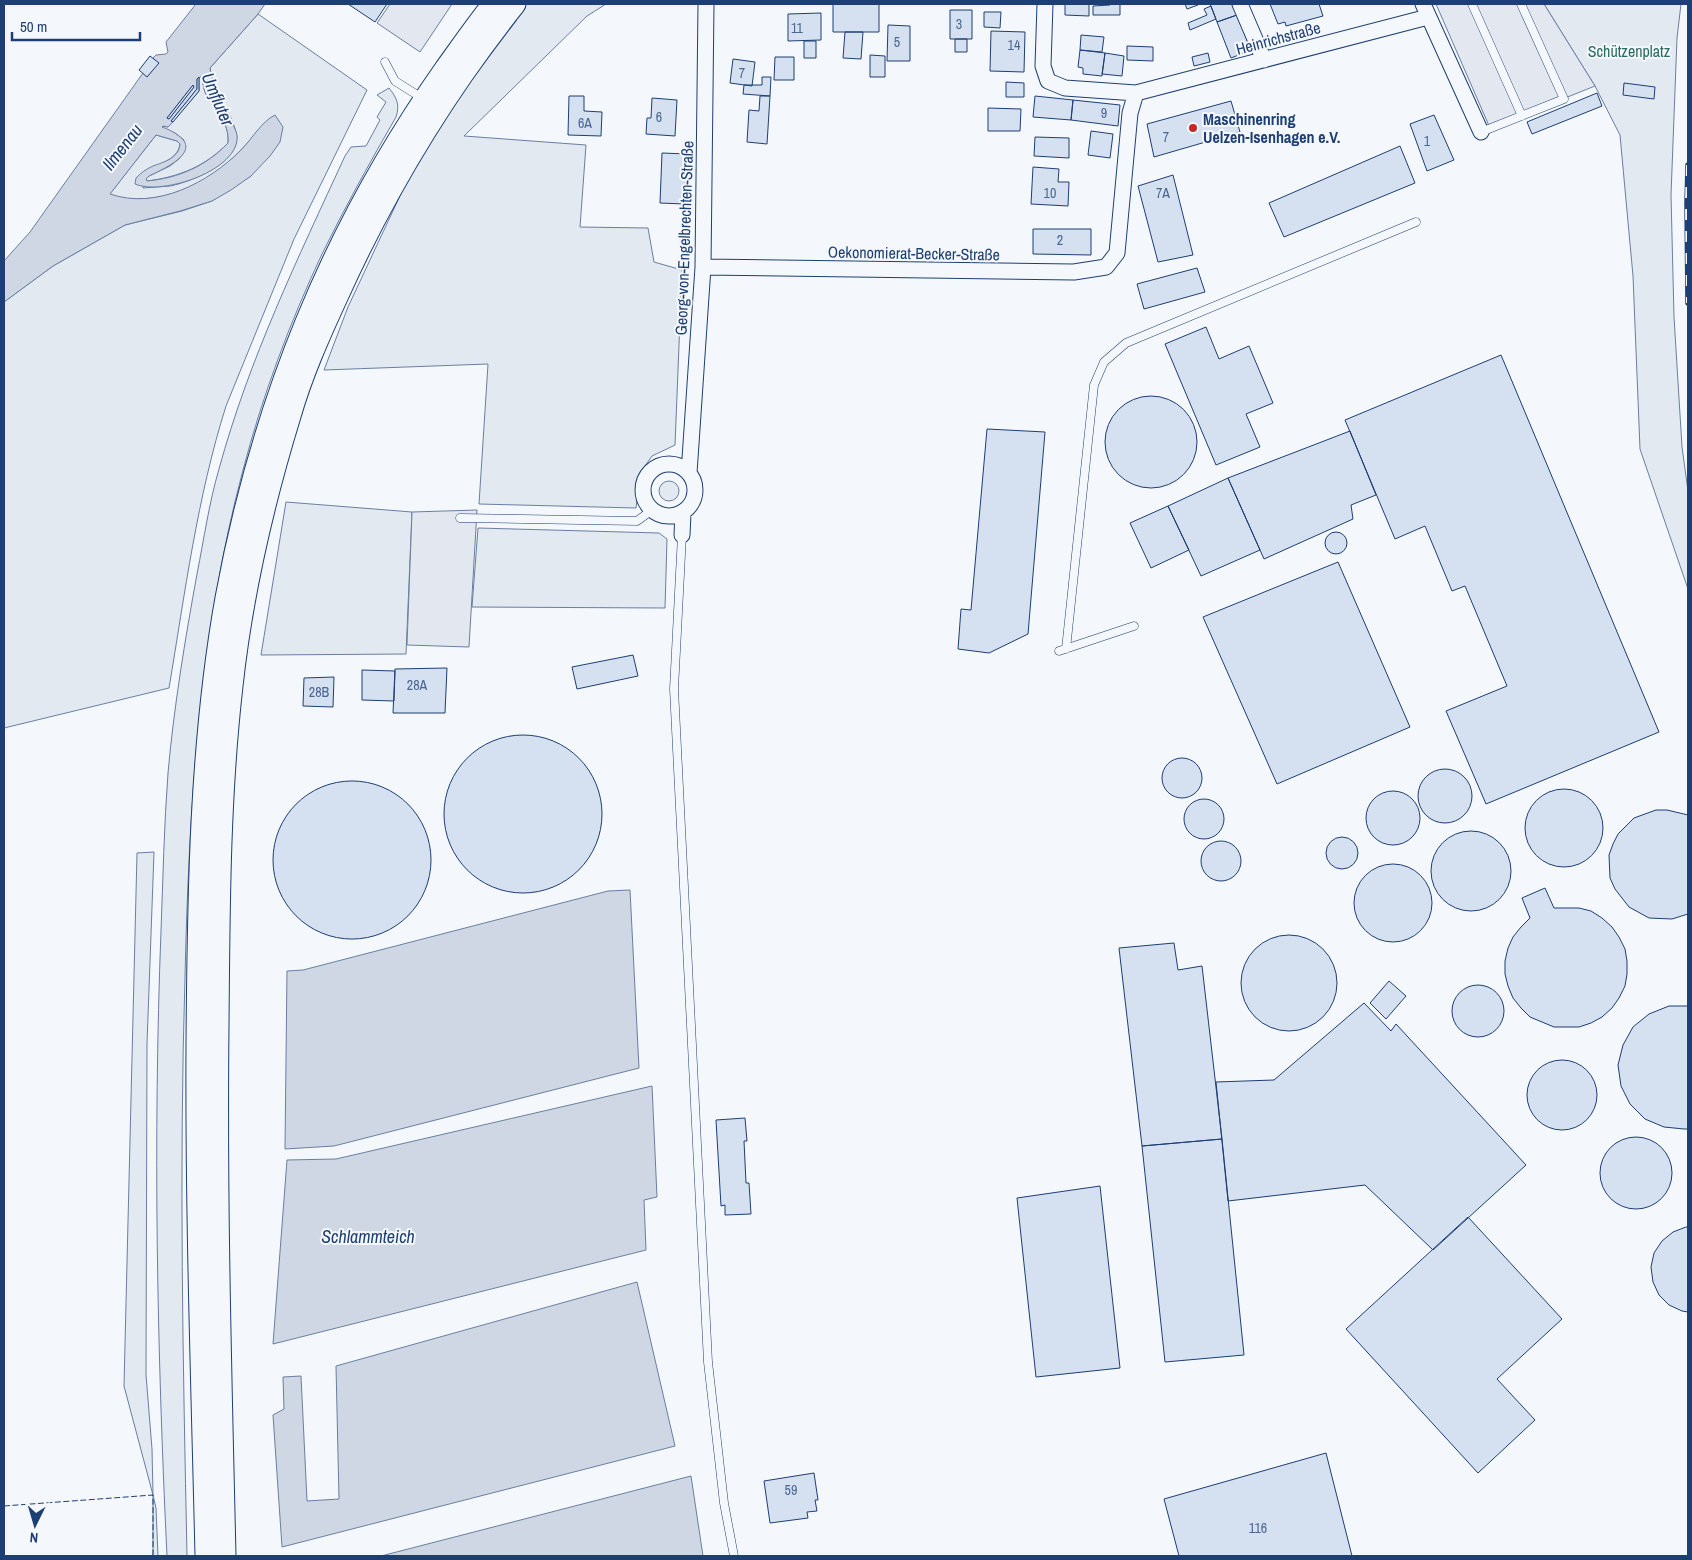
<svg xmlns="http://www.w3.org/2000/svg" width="1692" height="1560" font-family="'Archivo Narrow',sans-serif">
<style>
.green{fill:#e3e9f0;stroke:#687fa3}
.parking{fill:#e3e8f0;stroke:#687fa3}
.water{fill:#cfd7e4;stroke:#687fa3;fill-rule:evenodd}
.building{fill:#d5e0f0;stroke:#1d3f73}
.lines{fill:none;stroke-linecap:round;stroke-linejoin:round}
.lane-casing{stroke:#1d3f73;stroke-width:9}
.street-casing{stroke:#1d3f73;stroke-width:17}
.secondary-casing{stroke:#1d3f73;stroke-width:23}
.lane{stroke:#f4f7fb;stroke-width:8}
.street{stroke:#f4f7fb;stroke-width:15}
.secondary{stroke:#f4f7fb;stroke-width:21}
.rail-casing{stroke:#1d3f73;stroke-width:5.5}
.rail{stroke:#f4f7fb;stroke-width:4;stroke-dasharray:11;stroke-linecap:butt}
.fence{stroke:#1d3f73;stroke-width:1;stroke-dasharray:6 2.5;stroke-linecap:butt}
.poi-dot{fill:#c62828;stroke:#f4f7fb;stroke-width:2}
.labels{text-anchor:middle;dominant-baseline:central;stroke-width:4;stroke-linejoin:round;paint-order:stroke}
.number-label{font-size:14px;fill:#4b6792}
.street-label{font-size:16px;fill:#1d3f73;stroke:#f4f7fb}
.park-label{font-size:16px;fill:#2c6c60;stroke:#f4f7fb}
.poi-label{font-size:16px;font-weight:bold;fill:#1d3f73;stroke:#f4f7fb;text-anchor:start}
.water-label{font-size:18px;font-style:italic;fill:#1d3f73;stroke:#f4f7fb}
</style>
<rect width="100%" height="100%" fill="#f4f7fb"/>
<!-- green -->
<path class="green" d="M523 4H606L587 16 464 136 586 145 580 227 648 228 654 262 682 270 675 445 652 456 640 473 636 508 479 504 488 364 324 370 348 307 406 183 458 98 516 21 519 9Z
M1544 4H1681L1677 38 1671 195 1674 317 1682 447 1688 491V589L1640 449 1633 276 1620 135 1595 86Z
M258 14 367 90 294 239 226 406C197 498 185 593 169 688L4 728V302L53 266 125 225 182 211 212 201 251 176 254 136C242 149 230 162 217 172 187 193 145 206 109 195L156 135 177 141 180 144C178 161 155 165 143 172V188C152 187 161 187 170 186 191 182 244 161 236 132 230 109 214 92 210 68Z
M202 75C203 81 203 87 205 92 213 110 230 121 228 143 206 166 179 177 147 181L146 179 149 176 170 166 180 158 184 140 175 133 162 128 163 126 168 127 199 91V77Z
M389 88C397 98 400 105 396 117 370 162 345 207 322 254 290 322 262 397 243 470 199 635 189 807 185 977 179 1170 183 1363 187 1556H167C157 1348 153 1140 161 931 163 879 164 826 168 773 174 706 185 640 197 574 204 539 209 503 219 469 249 359 298 258 345 156L351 147 366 146 380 120 377 117 386 102 377 95Z
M659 491a10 10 0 1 1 20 0a10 10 0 1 1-20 0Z
M286 502 412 512 406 654 261 655Z
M478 528 659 533 667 539 665 608 472 607Z
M154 852 147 1044 146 1375 152 1449 153 1495 156 1508 158 1556H153V1495L124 1386 137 853Z"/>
<!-- parking -->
<path class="parking" d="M390 4H452L420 52 377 23Z
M1436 4H1544L1595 86 1490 128Z
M477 510 469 647 407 645 412 512Z"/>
<!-- water -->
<path class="water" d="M196 4H265L258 14 210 68C213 87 223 103 231 121 233 125 236 130 237 135 241 170 162 196 135 184L136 178C141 173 146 169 153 166 164 162 179 158 180 144L177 141 156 135 110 194C156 210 208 183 241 150 252 139 261 122 275 115L283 127 280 142 270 156 251 176 231 190 212 201 180 211 125 225 53 266 4 302V261L30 232 143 73 147 77 158 63 153 58 156 55 166 54 168 52 166 42ZM202 76C203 81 203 87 205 92 213 110 230 121 228 143 206 166 179 178 147 181L146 179 149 176C161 170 202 153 179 136 174 132 168 129 162 127L163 126 168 127 173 122 171 121 197 89V79ZM193 85V88L169 119 167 118Z
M630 890 639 1068 334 1146 285 1149 287 971 303 970 608 891Z
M652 1086 657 1197 644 1200 646 1250 273 1344 287 1160 336 1159Z
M637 1282 675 1446 282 1547 273 1415 284 1409 283 1377 301 1376 307 1501 339 1499 336 1366Z
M691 1476 703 1556H381Z"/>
<!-- building -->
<path class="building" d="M348 4H387L375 22Z
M833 4H879V32H833Z
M1065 4H1089V16L1065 15Z
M1110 4H1120V15H1093V6L1110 5Z
M1185 4H1197L1198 5 1187 9Z
M1210 4H1232L1237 15 1217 22Z
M1270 4H1319L1323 16 1286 26 1285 22 1278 24Z
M1211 6 1216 19 1190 30 1188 23 1207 15 1204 9Z
M950 10H972V39H950Z
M984 12H1001L1000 28 984 27Z
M821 13V40L788 41V14Z
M1237 15 1251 50 1231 58 1217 22Z
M888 25 910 26V61H887Z
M991 31 1025 32 1024 72 990 71Z
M845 32H863L861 59 843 58Z
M1081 35 1104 37 1102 52 1080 50Z
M955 39H967V52H955Z
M804 41H816V58H804Z
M1127 46 1153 47V61L1127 60Z
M1080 50 1105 53 1102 76 1083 74V68L1078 67Z
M1105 53 1124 56 1122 76 1102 74Z
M1208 53 1210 62 1194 66 1192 57Z
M870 55 885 56V77H870Z
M150 56 159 63 147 77 139 70Z
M775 57H794V80H774Z
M733 59 755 62 752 86 730 83Z
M199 77V91L173 122 171 121 197 89V79Z
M762 77H771L770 96 743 94 744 85H762Z
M1006 82 1024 83V97H1006Z
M1624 83 1655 87 1654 99 1623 95Z
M193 85 194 87 169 119 167 118Z
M1597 93 1602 106 1532 134 1527 122Z
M569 96H584V111L602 112 601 136 568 135Z
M760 96H770L767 144 747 142 749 110 759 111Z
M1035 96 1073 100 1071 120 1033 117Z
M652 98 677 100 675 136 646 134 647 118H651Z
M1073 100 1120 105 1118 126 1071 120Z
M1231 101 1240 132 1154 157 1147 124Z
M988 108 1021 109 1020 131H988Z
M1434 115 1454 160 1427 171 1410 124Z
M1091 131 1113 134 1110 158 1088 155Z
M1035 137 1069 138V158L1034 156Z
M1400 146 1415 183 1284 237 1269 203Z
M662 153 687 154 684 204 660 203Z
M1033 167 1059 169 1058 182H1069L1068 206 1031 204Z
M1173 175 1193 255 1158 262 1138 186Z
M1033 229H1091V255L1033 254Z
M1197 268 1205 292 1144 309 1137 284Z
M1206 327 1219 359 1249 346 1273 403 1246 414 1260 447 1216 465 1165 344Z
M1501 355 1659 732 1486 804 1446 711 1507 686 1465 586 1452 591 1425 526 1395 539 1345 420Z
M1105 442a46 46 0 1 1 92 0a46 46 0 1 1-92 0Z
M987 429 1045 432 1028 634 989 653 958 649 961 609 971 610Z
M1350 431 1376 495 1351 505 1353 519 1264 559 1228 478Z
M1228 478 1260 550 1201 576 1168 506Z
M1168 506 1189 550 1151 568 1130 523Z
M1325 543a11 11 0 1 1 22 0a11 11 0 1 1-22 0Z
M1338 562 1410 727 1277 784 1203 617Z
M633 655 638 676 577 689 572 667Z
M447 668 445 713H393L395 669Z
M362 670 395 671 394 701 362 700Z
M334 677 333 707 303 706 304 678Z
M444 814a79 79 0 1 1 158 0a79 79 0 1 1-158 0Z
M1162 778a20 20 0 1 1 40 0a20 20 0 1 1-40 0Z
M1418 796a27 27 0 1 1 54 0a27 27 0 1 1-54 0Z
M273 860a79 79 0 1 1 158 0a79 79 0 1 1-158 0Z
M1525 828a39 39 0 1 1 78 0a39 39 0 1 1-78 0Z
M1366 818a27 27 0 1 1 54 0a27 27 0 1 1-54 0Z
M1184 819a20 20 0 1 1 40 0a20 20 0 1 1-40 0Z
M1656 810H1667L1688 815V914L1672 919 1649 918 1629 907 1615 889 1610 878 1609 855 1613 844 1618 834 1634 818Z
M1431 871a40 40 0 1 1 80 0a40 40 0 1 1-80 0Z
M1326 853a16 16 0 1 1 32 0a16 16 0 1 1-32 0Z
M1201 861a20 20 0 1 1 40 0a20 20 0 1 1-40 0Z
M1354 903a39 39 0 1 1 78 0a39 39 0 1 1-78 0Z
M1545 888 1554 908H1579L1591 911 1602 918 1612 927 1619 937 1625 949 1627 961V974L1625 986 1619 998 1612 1008 1602 1017 1591 1023 1579 1027H1554L1530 1017 1521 1008 1513 998 1508 986 1505 974V961L1508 948 1513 937 1521 927 1530 918 1522 898Z
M1241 983a48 48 0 1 1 96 0a48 48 0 1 1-96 0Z
M1174 943 1178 970 1202 966 1222 1139 1142 1146 1119 948Z
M1389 981 1406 996 1386 1019 1370 1003Z
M1452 1011a26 26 0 1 1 52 0a26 26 0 1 1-52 0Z
M1364 1003 1391 1031 1396 1024 1526 1165 1433 1250 1365 1185 1228 1201 1216 1082 1274 1080Z
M1669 1006H1688V1129H1684L1664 1127 1645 1119 1630 1104 1621 1086 1618 1065 1623 1045 1633 1027 1649 1014Z
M1527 1095a35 35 0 1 1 70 0a35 35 0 1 1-70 0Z
M745 1118 747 1141H744L746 1183H749L751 1214 725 1215V1205L721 1206 716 1120Z
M1600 1173a36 36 0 1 1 72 0a36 36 0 1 1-72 0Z
M1222 1139 1244 1355 1165 1362 1142 1146Z
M1100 1186 1120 1368 1036 1377 1017 1198Z
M1468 1217 1562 1319 1497 1379 1535 1420 1478 1473 1346 1329Z
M1686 1227H1688V1312L1682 1311 1669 1305 1659 1295 1653 1282 1651 1267 1654 1253 1662 1241 1673 1232Z
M1326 1453 1352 1556H1179L1164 1499Z
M814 1473 818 1500H815L817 1511 807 1512 808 1518 770 1523 764 1481Z"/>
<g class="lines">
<!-- lane casing -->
<g class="lane-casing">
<path id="lane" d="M1472 4 1522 116
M385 62 395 81 422 98
M1481 132 1564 99 1521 4
M460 518 637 521 652 510
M682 535 674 689 708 1362 724 1503 734 1556
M1066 649 1094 385 1104 362 1126 343 1416 222
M1059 651 1134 626"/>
</g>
<!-- street casing -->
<g class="street-casing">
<path id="street" d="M1045 4 1043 66 1048 81 1065 88 1136 93
M1240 4 1264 60
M1423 4 1481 132
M703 267 1074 272 1106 267 1117 253 1130 113 1136 93 1428 17
M643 490a26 26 0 1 1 52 0a26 26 0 1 1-52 0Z
M689 473 703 267 706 4
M682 535 683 513"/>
</g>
<!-- secondary casing -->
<g class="secondary-casing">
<path id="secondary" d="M206 1556C202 1386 196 1215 197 1044 198 897 200 743 226 598 262 404 331 231 445 69 461 47 476 25 493 4
M225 1556C221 1380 216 1204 218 1027 219 914 219 799 232 686 242 594 263 504 290 416 302 374 320 334 338 295 385 191 444 93 515 4"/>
</g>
<!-- lane -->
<use href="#lane" class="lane"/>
<!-- street -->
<use href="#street" class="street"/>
<!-- secondary -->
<use href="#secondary" class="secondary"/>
<!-- rail casing -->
<g class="rail-casing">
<path id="rail" d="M1688 165 1687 203 1688 303"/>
</g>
<!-- rail -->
<use href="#rail" class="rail"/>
<!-- fence -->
<path class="fence" d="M4 1506 153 1495V1556"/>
</g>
<!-- markers -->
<circle class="poi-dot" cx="1193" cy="128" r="5"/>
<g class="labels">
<!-- number labels -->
<g class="number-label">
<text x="959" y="24">3</text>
<text x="797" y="28">11</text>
<text x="897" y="42">5</text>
<text x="1014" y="45">14</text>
<text x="742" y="73">7</text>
<text x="1104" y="113">9</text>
<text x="659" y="117">6</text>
<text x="585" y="123">6A</text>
<text x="1166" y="137">7</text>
<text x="1427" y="141">1</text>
<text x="1050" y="193">10</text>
<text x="1163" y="193">7A</text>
<text x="1060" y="240">2</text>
<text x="417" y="685">28A</text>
<text x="319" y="692">28B</text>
<text x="791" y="1490">59</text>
<text x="1258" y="1528">116</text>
</g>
<!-- street labels -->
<g class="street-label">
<text transform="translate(1278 38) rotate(-15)">Heinrichstraße</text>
<text transform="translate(684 238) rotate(-88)">Georg-von-Engelbrechten-Straße</text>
<text transform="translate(914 253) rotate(1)">Oekonomierat-Becker-Straße</text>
</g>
<!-- park labels -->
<g class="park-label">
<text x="1629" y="51">Schützenplatz</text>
</g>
<!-- poi labels -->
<g class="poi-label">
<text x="1203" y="119">Maschinenring<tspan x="1203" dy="18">Uelzen-Isenhagen e.V.</tspan></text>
</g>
<!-- water labels -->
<g class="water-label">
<text transform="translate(218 99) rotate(67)">Umfluter</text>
<text transform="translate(122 147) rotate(-52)">Ilmenau</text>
<text x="368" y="1236">Schlammteich</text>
</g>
</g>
<!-- border -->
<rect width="1692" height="1560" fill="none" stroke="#1d3f73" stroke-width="10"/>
<!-- north arrow -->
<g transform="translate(35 1525) rotate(185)" stroke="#f4f7fb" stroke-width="4" paint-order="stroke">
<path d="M0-4L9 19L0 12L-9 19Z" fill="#1d3f73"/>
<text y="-8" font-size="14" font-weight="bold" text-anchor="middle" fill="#1d3f73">N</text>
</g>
<!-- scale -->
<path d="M12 32v8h128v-8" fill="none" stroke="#1d3f73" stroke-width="2.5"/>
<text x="20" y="32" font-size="15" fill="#1d3f73" stroke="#f4f7fb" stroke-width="4" paint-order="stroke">50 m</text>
</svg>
